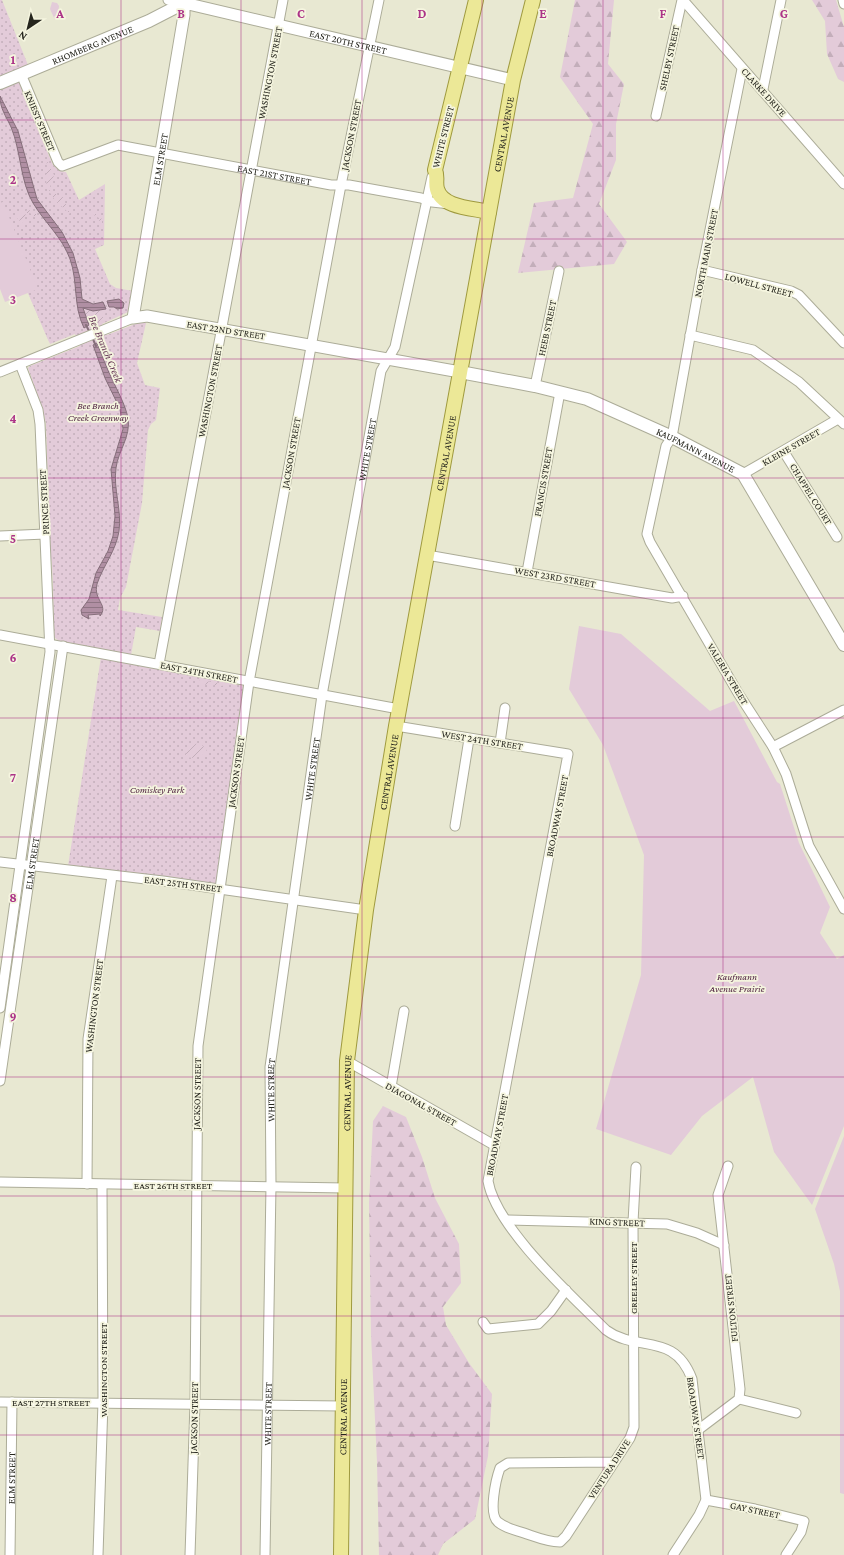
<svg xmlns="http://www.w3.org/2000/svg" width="844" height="1555" font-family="'Crimson Pro',serif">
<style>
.grass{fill:#e3cbd9}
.forest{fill:url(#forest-firs)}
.park{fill:url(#park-dots)}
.garden{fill:url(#garden-furrows)}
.water{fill:url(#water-rules);stroke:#866f7b}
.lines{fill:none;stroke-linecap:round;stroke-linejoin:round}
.stream{stroke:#866f7b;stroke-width:2}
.minor-casing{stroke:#acac98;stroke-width:11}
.tertiary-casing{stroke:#acac98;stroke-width:13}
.secondary-casing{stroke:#acac98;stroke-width:14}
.primary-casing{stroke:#9f9a3f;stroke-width:16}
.minor{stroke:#fff;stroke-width:9}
.tertiary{stroke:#fff;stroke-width:11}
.secondary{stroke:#fff;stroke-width:12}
.primary{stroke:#ece897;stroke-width:14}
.grid{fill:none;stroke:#ac3388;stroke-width:1;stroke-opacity:0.55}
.labels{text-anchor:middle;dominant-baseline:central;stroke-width:3.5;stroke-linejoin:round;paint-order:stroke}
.street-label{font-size:10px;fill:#25251d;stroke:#f5f5df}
.park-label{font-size:10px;font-style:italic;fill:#532644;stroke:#f5f5df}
.water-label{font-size:11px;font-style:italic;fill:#673857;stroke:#f5f5df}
.grid-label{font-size:13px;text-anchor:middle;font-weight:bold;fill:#ac3388;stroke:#f5f5df;stroke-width:3.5;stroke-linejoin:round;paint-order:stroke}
</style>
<defs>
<pattern id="forest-firs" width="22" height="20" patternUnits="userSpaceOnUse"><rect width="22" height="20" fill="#e3cbd9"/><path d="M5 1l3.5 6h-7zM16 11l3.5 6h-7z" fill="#c3aeba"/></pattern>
<pattern id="park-dots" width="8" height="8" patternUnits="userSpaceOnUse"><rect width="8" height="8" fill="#e3cbd9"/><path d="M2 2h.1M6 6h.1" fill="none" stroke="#c3aeba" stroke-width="1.8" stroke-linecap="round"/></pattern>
<pattern id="garden-furrows" width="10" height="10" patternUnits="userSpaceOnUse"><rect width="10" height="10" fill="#e3cbd9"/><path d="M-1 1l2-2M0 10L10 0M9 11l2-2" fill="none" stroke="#c3aeba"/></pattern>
<pattern id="water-rules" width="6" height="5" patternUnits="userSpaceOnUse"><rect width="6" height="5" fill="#b08fa3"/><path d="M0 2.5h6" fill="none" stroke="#8f7584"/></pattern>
</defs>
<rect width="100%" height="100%" fill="#e8e8d2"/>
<!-- grass -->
<path class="grass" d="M52 2 57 3 59 6 58 16 55 20 50 9Z
M3 198 41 291 49 342 28 293 5 302 0 289V199Z
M579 626 621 634 710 711 734 701 777 782 780 784 799 843 830 907 820 933 837 959 844 955V1126L812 1205 774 1152 753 1077 702 1116 671 1155 596 1129 641 975 644 855 603 745 569 689Z
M844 1136V1494L840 1493V1291L834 1264 815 1209Z"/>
<!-- forest -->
<path class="forest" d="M575 0H614L608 64 624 84 616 124V160L599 204 627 242 614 264 518 273 534 203 573 198 593 124 560 77Z
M812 0H836L844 27V82L838 79 827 54 825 21Z
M383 1106 406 1117 422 1157 435 1198 459 1244 461 1283 443 1307 446 1325 469 1363 492 1394 488 1456 475 1519 443 1544 438 1555H379L377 1462 371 1335 369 1203 373 1121Z"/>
<!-- park -->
<path class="park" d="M0 0H2L28 65 4 75 20 83 23 95 53 165 60 171 66 172 79 200 105 184 104 245 95 249 110 284 116 288 133 291 128 312 102 324 107 335 138 323H146L137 363 145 385 160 388 156 420 151 424 148 430 142 503 126 587 120 598 118 610 162 617 160 631 136 627 131 655 59 641 54 637C53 613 54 589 52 565 50 543 41 536 49 514L46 424 43 410 28 368 30 366 80 346 75 334 50 344 28 293 38 289 3 202 0 203Z
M101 657 249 687 219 889 68 866Z"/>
<!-- garden -->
<path class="garden" d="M46 159 54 175 49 190 63 198 70 214C60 204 46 195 46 178 46 171 48 166 46 159Z
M90 209 102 219V224L100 227 99 218 92 214 89 217 86 215 92 213Z
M28 210 34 211 39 218 37 219 30 213H26L22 225 20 226V221L15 216Z
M83 308 93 311 106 309 107 312 103 315V320L89 325Z
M200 680 222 684 223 686 199 684Z
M199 743 207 749 205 754 194 758 185 757 187 747Z"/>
<!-- water -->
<path class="water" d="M0 96 18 131 37 199 62 232 73 253 80 278 82 299 93 304 103 302 106 309 93 311 83 308 89 325 84 328C73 306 78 281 70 259 62 237 45 223 33 203 20 181 21 151 11 127 6 116 0 109 0 96Z
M119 299 124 303 123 308 117 309 114 307H109L107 301Z
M97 343C102 355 106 367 112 379 118 392 125 404 128 418 131 437 118 451 116 468 113 489 122 510 119 531 116 551 103 566 97 584 93 600 109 605 100 616V614L88 615 89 619 82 615 81 610 89 599 96 573 108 551 113 536 115 516 111 469 123 429 120 409 105 378 93 345Z"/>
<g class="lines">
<!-- stream -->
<path class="stream" d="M86 325 90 333
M92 337 96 346"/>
<!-- minor casing -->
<g class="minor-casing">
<g id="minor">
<path d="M168 0 184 3"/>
<path d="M683 0 844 184"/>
<path d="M843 0 844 4"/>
<path d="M742 69 702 270 672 437 666 446 647 534 650 542 738 693 773 747 786 774 809 846 844 909"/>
<path id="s1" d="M21 74 58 162 62 166 118 145 331 185H349L421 198 432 202 450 204"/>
<path d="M763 89 781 0"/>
<path d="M656 116 682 0"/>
<path d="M702 270 791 291 799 295 844 343"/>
<path d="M690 335 753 350 799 382 844 424"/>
<path d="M0 372 133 318"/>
<path d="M535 386 559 271"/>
<path d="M784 452 837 537"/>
<path d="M743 474 838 419"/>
<path d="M0 536 45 534"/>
<path d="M427 555 672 598 683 596"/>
<path d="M527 572 560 392"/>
<path d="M0 635 399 709"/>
<path d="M159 664 283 0"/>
<path d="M396 726 568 754 488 1181C496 1228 572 1296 606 1330 637 1353 674 1331 692 1379L706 1500 699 1515 673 1555"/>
<path d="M500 743 505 708"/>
<path d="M773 747 844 710"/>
<path d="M455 826 469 739"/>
<path d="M0 862 163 881 366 910"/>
<path d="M0 1008 50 652 40 424 38 410 20 364"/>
<path d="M347 1061 494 1145"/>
<path id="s2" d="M0 1081 63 646"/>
<path d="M391 1087 404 1011"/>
<path d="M0 1182 345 1188"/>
<path d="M87 1184 88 1039 112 876"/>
<path d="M506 1220 667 1224 697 1233 724 1245"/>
<path d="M483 1322 488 1329 538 1324 551 1311 566 1290"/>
<path d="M739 1399 796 1413"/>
<path d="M0 1402 342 1406"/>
<path d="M698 1430 739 1399 740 1389 718 1195 728 1166"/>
<path d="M614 1462 508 1463 500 1468C496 1479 488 1514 498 1522 505 1528 515 1530 524 1533 536 1537 547 1542 560 1542L566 1536 630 1438 634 1427 633 1222 636 1167"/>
<path d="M706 1500 755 1509 804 1521 801 1532 786 1555"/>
<path id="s3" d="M10 1555 12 1402"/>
<path d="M98 1555 103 1402 102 1185"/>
<path d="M190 1555 195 1403 198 1046 249 682 341 185 379 0"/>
<path id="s4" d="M265 1555 271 1185 270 1067 322 695 381 371 395 347 432 177"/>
</g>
</g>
<!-- tertiary casing -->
<g class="tertiary-casing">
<g id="tertiary">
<path id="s5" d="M460 372 147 316 133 318 184 15V3L513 80"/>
</g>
</g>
<!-- secondary casing -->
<g class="secondary-casing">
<g id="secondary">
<path id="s6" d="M0 83 149 21 184 3V0"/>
<path id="s7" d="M460 372 535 386 587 399 672 437 743 474 844 645"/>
</g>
</g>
<!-- primary casing -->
<g class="primary-casing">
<g id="primary">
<path d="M476 0 435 170C438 177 435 182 437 189 442 208 473 208 489 212"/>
<path id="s8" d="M341 1555 347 1061 366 910 396 726 513 80 533 0"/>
</g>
</g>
<!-- minor -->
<use href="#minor" class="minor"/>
<!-- tertiary -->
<use href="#tertiary" class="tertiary"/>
<!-- secondary -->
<use href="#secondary" class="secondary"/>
<!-- primary -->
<use href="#primary" class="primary"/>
</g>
<!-- grid -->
<path class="grid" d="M121 0V1555M241 0V1555M362 0V1555M482 0V1555M603 0V1555M723 0V1555M0 120H844M0 239H844M0 359H844M0 478H844M0 598H844M0 718H844M0 837H844M0 957H844M0 1077H844M0 1196H844M0 1316H844M0 1435H844"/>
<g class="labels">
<!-- street labels -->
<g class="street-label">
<text stroke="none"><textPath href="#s5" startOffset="820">EAST 20TH STREET</textPath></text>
<text stroke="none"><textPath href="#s6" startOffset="100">RHOMBERG AVENUE</textPath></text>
<text transform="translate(669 58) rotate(-78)">SHELBY STREET</text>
<text transform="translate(270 73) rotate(-79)">WASHINGTON STREET</text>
<text transform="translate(764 92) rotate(48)">CLARKE DRIVE</text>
<text transform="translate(40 121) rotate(67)">KNIEST STREET</text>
<text stroke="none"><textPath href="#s8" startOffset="1434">CENTRAL AVENUE</textPath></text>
<text transform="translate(351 135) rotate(-79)">JACKSON STREET</text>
<text transform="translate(443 137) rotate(-76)">WHITE STREET</text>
<text stroke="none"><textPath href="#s5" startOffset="493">ELM STREET</textPath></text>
<text stroke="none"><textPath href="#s1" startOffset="320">EAST 21ST STREET</textPath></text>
<text transform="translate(706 253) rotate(-79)">NORTH MAIN STREET</text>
<text transform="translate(759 285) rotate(15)">LOWELL STREET</text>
<text transform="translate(547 328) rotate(-78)">HEEB STREET</text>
<text transform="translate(226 330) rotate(9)">EAST 22ND STREET</text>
<text transform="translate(210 391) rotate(-79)">WASHINGTON STREET</text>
<text transform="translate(791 447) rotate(-30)">KLEINE STREET</text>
<text stroke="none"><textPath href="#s4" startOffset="1113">WHITE STREET</textPath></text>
<text stroke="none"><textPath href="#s7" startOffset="250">KAUFMANN AVENUE</textPath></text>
<text transform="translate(291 453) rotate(-80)">JACKSON STREET</text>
<text stroke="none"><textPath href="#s8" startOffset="1110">CENTRAL AVENUE</textPath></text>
<text transform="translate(543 482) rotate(-80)">FRANCIS STREET</text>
<text transform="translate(811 494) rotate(58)">CHAPPEL COURT</text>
<text transform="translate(44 502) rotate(-93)">PRINCE STREET</text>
<text transform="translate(555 577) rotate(10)">WEST 23RD STREET</text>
<text transform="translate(199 672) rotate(11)">EAST 24TH STREET</text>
<text transform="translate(728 674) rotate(59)">VALERIA STREET</text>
<text transform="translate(482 740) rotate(9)">WEST 24TH STREET</text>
<text stroke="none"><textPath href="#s4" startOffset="789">WHITE STREET</textPath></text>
<text transform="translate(236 772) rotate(-82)">JACKSON STREET</text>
<text stroke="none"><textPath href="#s8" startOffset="786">CENTRAL AVENUE</textPath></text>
<text transform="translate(557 816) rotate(-79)">BROADWAY STREET</text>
<text stroke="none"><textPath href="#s2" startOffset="220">ELM STREET</textPath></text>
<text transform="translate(183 884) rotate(7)">EAST 25TH STREET</text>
<text transform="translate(94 1006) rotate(-83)">WASHINGTON STREET</text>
<text stroke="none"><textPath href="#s4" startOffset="465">WHITE STREET</textPath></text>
<text stroke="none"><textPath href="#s8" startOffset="462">CENTRAL AVENUE</textPath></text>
<text transform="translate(197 1094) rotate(-89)">JACKSON STREET</text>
<text transform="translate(421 1104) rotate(29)">DIAGONAL STREET</text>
<text transform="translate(497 1135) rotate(-79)">BROADWAY STREET</text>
<text x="173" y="1185">EAST 26TH STREET</text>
<text transform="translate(617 1222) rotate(2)">KING STREET</text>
<text transform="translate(633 1278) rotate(-90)">GREELEY STREET</text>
<text transform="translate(731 1308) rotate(-96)">FULTON STREET</text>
<text transform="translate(103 1370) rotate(-90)">WASHINGTON STREET</text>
<text x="51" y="1402">EAST 27TH STREET</text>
<text stroke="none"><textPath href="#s4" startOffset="141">WHITE STREET</textPath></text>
<text stroke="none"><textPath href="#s8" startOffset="138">CENTRAL AVENUE</textPath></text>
<text transform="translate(194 1418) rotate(-89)">JACKSON STREET</text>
<text transform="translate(696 1418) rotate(82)">BROADWAY STREET</text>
<text transform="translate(609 1469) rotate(-57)">VENTURA DRIVE</text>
<text stroke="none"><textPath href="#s3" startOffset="77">ELM STREET</textPath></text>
<text transform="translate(755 1510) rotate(12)">GAY STREET</text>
</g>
<!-- park labels -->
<g class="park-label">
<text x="98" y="405">Bee Branch<tspan x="98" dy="12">Creek Greenway</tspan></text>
<text x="157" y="789">Comiskey Park</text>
<text x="737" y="976">Kaufmann<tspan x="737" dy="12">Avenue Prairie</tspan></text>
</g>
<!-- water labels -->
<g class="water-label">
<text transform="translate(106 349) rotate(67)">Bee Branch Creek</text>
</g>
</g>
<g class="grid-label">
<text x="60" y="18">A</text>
<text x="181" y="18">B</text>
<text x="301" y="18">C</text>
<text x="422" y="18">D</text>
<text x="543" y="18">E</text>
<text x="663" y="18">F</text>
<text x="784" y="18">G</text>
<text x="13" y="64">1</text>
<text x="13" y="184">2</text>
<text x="13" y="304">3</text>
<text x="13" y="423">4</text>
<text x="13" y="543">5</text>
<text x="13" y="662">6</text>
<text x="13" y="782">7</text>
<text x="13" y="902">8</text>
<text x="13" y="1021">9</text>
</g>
<!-- north arrow -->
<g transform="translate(28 28) rotate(215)" stroke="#f5f5df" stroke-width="3" paint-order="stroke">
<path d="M0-3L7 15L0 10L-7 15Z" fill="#25251d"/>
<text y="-6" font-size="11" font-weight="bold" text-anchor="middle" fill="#25251d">N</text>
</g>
</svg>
